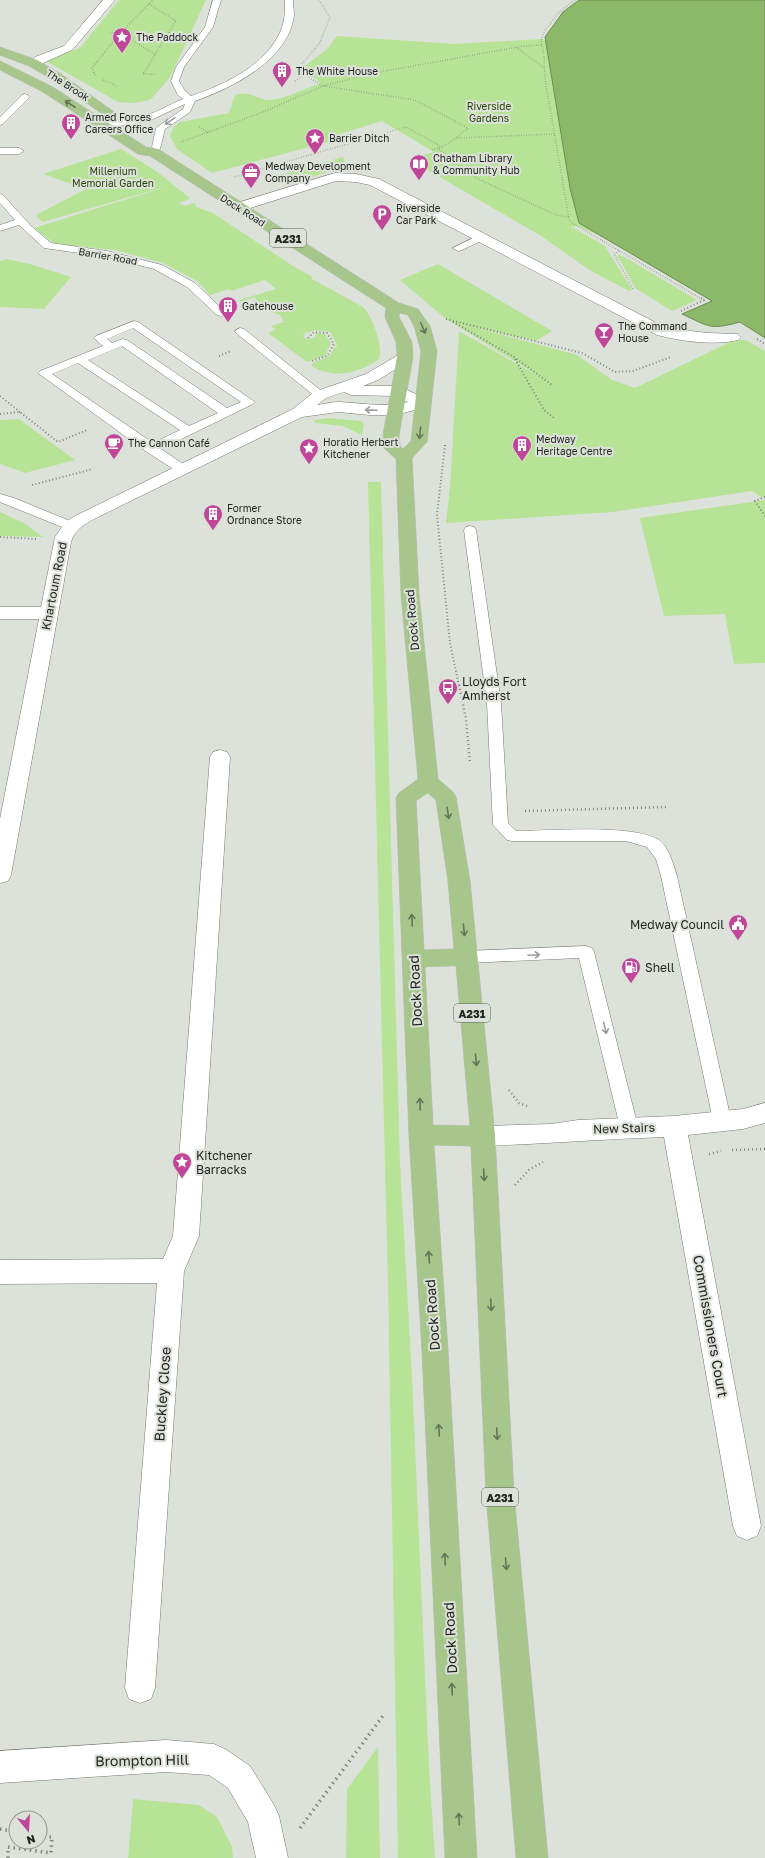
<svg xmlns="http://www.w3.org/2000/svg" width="765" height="1858" font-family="'Golos Text',sans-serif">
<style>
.green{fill:#b7e396}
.water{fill:#8cb869;stroke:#6c8c53}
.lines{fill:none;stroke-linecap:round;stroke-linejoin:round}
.service-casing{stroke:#757a71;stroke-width:1}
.pedestrian-casing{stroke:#757a71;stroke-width:1}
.minor-casing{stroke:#757a71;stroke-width:1}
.primary-casing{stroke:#bdbdbc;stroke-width:1}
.path-far3{stroke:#80847d;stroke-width:1.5;stroke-dasharray:0.5 2;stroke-linecap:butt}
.path-far2{stroke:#80847d;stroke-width:2;stroke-dasharray:1 2.5;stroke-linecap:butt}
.path-far1{stroke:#80847d;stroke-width:2.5;stroke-dasharray:1 3;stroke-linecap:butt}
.path{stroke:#80847d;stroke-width:3.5;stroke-dasharray:1.5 4;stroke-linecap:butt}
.service{fill:#fff;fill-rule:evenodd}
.pedestrian{fill:#fff;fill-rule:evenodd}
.minor{fill:#fff;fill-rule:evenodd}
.primary{fill:#a7c68c;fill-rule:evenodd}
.oneway{stroke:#647556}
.oneway2{stroke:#9c9c9b}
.labels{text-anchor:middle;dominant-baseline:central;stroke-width:4;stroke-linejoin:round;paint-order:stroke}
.far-poi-label{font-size:10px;fill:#222420;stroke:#dce2d9;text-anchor:start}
.far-street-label{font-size:10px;fill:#222420;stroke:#dce2d9}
.far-park-label{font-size:10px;fill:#274309;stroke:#dce2d9}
.shield{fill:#dce2d9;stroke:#5a5d58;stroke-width:1}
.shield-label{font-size:11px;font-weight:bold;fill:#222420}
.street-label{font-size:12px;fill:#222420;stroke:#dce2d9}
.poi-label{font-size:12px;fill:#222420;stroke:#dce2d9;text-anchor:start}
.near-street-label{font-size:14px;fill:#222420;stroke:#dce2d9}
</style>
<rect width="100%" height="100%" fill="#dce2d9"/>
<!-- green -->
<path class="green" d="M119 0H206L173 71 168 80 150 100 133 103 118 102 44 60 80 48Z
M563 12 752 305 765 338 740 322C710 331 709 327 682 314L712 301 598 235 577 226 569 228H574L605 246 632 290 629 291 591 271 541 236 409 159 434 152 382 121 330 137 332 141 212 173 177 149 170 136 173 128 180 122 229 113 235 95C249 90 255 98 267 100 277 102 310 87 321 83L311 75 305 66 327 49 337 36 454 44 543 39 546 42 545 37Z
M121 149 156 171 190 198V199L179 203 184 206 195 203 196 207 213 213 293 266 311 276 312 279 363 307C372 315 384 347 379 359 360 373 334 380 312 366V363L328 357 337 345 330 332 315 330 303 334 305 338 309 339 315 337 316 333 325 334 331 343 325 356 307 362 268 333 275 330 271 326 284 322 280 315 269 311 254 297 242 302 239 300 276 289 265 280 231 291 229 289 210 295 197 281 163 263 115 250 55 244 34 228 172 185 42 222 36 215 86 189 43 174Z
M343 157 346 166 287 185 270 178Z
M617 255H620L628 259 697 300 672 311 635 288Z
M6 259 30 264 71 277 44 309 0 307V261Z
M438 264 552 331 536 341 470 326 577 355 612 380 635 388 734 340H746L765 351V497L762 498 752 491 613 512 446 523 450 487 459 331 547 381 446 319 400 280Z
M328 418 361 421 364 425 362 435 343 426 316 423 314 421 316 420Z
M19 419 75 460 25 473 0 464V420Z
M368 482H381L400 1162 412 1377 429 1767 435 1858H398L388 1286Z
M765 500V663L734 664 725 614 664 616 640 518Z
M0 512 24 523 43 537 0 536Z
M378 1747 380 1858H346L347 1789Z
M133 1799 199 1805 217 1817 232 1847 233 1858H128Z"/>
<!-- water -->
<path class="water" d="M579 0H765V338L740 322C710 330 710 327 682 314L712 301 579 223 570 188 545 37 563 12Z"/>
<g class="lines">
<!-- service casing -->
<g class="service-casing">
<path id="service" d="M213 0H221L213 27 184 67 179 81 185 91 191 96C224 85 267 65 281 30 285 20 285 11 285 0H293C293 5 294 11 294 15 289 60 232 88 195 101L190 112 165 129 160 149 157 150 152 147 156 128 183 109 185 104 151 120 128 125 100 127 98 125 100 123C114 120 129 120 143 116 157 113 170 104 183 99L178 95 171 81 176 67 205 27Z
M25 94 28 95 29 97 28 99 3 124 0 125V117L22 95Z
M0 148H19L24 151 19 154H0Z
M0 194 3 195 31 226 51 243 107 251 162 265 195 283 226 313 221 316 217 315 187 287 154 269 107 257 44 248 19 225 0 231V225L15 220 0 203Z
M479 235 484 238 483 240 462 250 458 251 453 248Z
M134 321 138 322 255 402 253 404 161 449 186 466 188 469 186 472H178L147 452 38 373 40 371 103 346 94 338 96 336ZM133 328 241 402 227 408 127 340 123 339 112 343 107 339ZM122 346 218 413 189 426 88 360ZM78 363 180 430 153 443 52 374Z
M240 328 244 329 324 393 326 395 324 397H316L236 333 235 331Z
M0 494 14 498 75 523 77 526 75 529H67L0 502Z
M470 526 474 527 476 530 501 703 508 823 516 831C548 831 630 824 657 839 669 845 673 864 677 876L731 1120 728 1125 722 1127 716 1125 713 1120 661 876 656 859 647 847 626 841H512L507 840 493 825 487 703 464 530 466 527Z
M586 946 592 948 594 952 638 1127 635 1132 629 1134 623 1132 620 1127 579 958 467 963 461 961 459 957 461 953 467 951Z"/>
</g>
<!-- pedestrian casing -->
<g class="pedestrian-casing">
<path id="pedestrian" d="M103 0H115L72 50 43 63H35L33 60 35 57 64 46Z"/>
</g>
<!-- minor casing -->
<g class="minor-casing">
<path id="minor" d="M335 173 356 174 379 179 666 328 707 333 738 334 741 337 738 340C713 346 681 341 657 335L370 185 356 182 336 181 244 210H234L232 207 234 204Z
M405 352 410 354 413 357 410 360 378 380 363 386H398L429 400 431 403 429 406 396 415H370L338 412 302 417 100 516C88 522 75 528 71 542L11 875 8 881 0 883V819L39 619H0V607H41L55 537 64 524 73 517 293 409 314 392 366 374 400 354ZM344 392 351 395 395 396 408 402C385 408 363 403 339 402 332 402 324 404 317 405L326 398Z
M220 750 227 752 230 757 199 1236 184 1271 155 1688 151 1699 140 1703 129 1699 125 1688 157 1283 0 1284V1260L163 1259 173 1236 210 757 213 752Z
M765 1103V1123L743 1129 688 1135 761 1526 757 1536 747 1540 737 1536 733 1526 664 1137C603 1139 543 1144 483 1146L474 1143 471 1136 474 1129 483 1126 551 1124 578 1120 674 1116 743 1109Z
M166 1740 214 1744 225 1749 250 1766 274 1805 279 1816 288 1858H256L248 1822 228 1788 209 1775 166 1772 0 1783V1751Z"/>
</g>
<!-- primary casing -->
<g class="primary-casing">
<path id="primary" d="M0 47 37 60 61 74 114 112 112 115H104L53 80 29 66 0 55Z
M0 61 51 86 146 147 158 149 399 303 418 309 430 326 437 351 427 442 412 458 419 594 438 779 453 792 456 797 470 881 495 1136 514 1494 548 1858H516L486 1494 471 1146 434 1145 448 1351 477 1858H445L422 1351 409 1135 396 798 399 793 418 779 401 594 396 459 384 448 383 435 397 357 396 342 385 317 386 308 150 156 138 154 43 92 0 70ZM400 313 408 315 414 326 421 351 411 441 403 449 400 446 399 435 413 357 412 342 399 317ZM428 793 436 800 448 881 454 949 424 950 416 801ZM456 966 470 1126 433 1125 425 967Z"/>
</g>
<!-- path-far3 -->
<path class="path-far3" d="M319 0 330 18 319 44 301 65 305 75 323 86 415 100 468 128 456 138
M575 0 558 13 544 32 541 40 544 56 545 79 569 219 572 223 700 298
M149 4 176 21 143 74H156
M110 33H120L156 55
M516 47 544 68
M95 75 92 68 120 33 153 0
M103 80 117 86
M295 81 305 75
M199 127 209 133
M181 142 263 112 323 86 369 74 523 46 543 45
M437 148 476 178 556 215 569 217
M432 150 442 147 456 138 555 134
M234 177 406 127 442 147
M619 251 614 254 633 289"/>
<!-- path-far2 -->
<path class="path-far2" d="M681 311 704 300 699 297
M446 319 582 353 615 372 633 371 671 357
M453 322 514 357 552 385
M308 338 314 332 327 333 334 344 327 356 312 361
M757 339 765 344
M219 356 231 351
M515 359 544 410 554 418
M0 396 20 412
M0 414 20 412 58 442 87 430
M445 445 437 515 450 643 459 686
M32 485 93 469
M765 497 755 501 765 516
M0 537 37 539"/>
<!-- path-far1 -->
<path class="path-far1" d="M459 685 466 719 470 763
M525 811 666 807
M509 1090 519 1103 527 1106
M732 1150 765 1149
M709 1154 721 1151
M515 1185 529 1170 543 1162"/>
<!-- path -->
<path class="path" d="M300 1828 385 1713
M0 1829 16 1832
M8 1858V1847L51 1853 52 1837H40"/>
<!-- service -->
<use href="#service" class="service"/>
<!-- pedestrian -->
<use href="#pedestrian" class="pedestrian"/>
<!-- minor -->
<use href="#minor" class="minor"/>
<!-- primary -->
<use href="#primary" class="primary"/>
</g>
<!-- one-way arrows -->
<defs><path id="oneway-shaft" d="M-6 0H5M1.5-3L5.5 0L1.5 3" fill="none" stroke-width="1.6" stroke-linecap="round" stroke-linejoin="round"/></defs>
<g class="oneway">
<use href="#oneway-shaft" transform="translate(70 104) rotate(-147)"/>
<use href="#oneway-shaft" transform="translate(423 328) rotate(67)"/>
<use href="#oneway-shaft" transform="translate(420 433) rotate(96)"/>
<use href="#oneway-shaft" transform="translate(448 813) rotate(81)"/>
<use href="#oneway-shaft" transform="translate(412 920) rotate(-93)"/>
<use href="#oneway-shaft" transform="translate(464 930) rotate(84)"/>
<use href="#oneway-shaft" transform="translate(476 1060) rotate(85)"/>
<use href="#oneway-shaft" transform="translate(420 1104) rotate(-92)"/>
<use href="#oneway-shaft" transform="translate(484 1175) rotate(87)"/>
<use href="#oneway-shaft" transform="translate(429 1257) rotate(-94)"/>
<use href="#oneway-shaft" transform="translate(491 1305) rotate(87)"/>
<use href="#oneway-shaft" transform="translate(439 1430) rotate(-93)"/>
<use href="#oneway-shaft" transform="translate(497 1434) rotate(87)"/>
<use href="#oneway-shaft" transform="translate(445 1559) rotate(-93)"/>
<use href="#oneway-shaft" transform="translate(506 1564) rotate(85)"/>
<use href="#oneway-shaft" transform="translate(452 1689) rotate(-93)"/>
<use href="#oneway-shaft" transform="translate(459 1819) rotate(-93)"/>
</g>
<g class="oneway2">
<use href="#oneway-shaft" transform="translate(170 121) rotate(146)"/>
<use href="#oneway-shaft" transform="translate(371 410) rotate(-178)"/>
<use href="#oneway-shaft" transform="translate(534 955) rotate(-3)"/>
<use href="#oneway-shaft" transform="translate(605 1028) rotate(76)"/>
</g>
<!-- icons -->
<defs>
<g id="sight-pin" transform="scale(1)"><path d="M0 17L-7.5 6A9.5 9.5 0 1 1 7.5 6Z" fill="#bf4698" stroke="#dce2d9"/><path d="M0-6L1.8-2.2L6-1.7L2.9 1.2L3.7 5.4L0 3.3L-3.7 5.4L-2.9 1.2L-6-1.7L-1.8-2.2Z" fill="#fff"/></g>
<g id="building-pin" transform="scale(1)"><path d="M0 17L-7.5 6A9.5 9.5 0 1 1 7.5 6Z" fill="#bf4698" stroke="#dce2d9"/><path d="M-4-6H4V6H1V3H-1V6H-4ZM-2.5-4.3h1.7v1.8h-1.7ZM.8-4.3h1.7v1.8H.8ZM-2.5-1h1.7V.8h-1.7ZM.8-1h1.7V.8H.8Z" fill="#fff"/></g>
<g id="library-pin" transform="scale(1)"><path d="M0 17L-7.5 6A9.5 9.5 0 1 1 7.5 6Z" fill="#bf4698" stroke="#dce2d9"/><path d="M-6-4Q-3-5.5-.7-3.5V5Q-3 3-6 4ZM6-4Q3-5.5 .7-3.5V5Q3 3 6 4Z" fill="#fff"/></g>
<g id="office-pin" transform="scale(1)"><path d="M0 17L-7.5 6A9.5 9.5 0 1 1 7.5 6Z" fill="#bf4698" stroke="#dce2d9"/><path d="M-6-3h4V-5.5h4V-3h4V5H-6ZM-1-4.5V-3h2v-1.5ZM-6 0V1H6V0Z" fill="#fff"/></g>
<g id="parking-pin" transform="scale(1)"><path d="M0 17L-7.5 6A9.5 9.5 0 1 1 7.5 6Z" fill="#bf4698" stroke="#dce2d9"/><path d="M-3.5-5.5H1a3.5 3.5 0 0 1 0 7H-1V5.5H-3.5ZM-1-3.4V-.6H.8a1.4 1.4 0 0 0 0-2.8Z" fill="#fff"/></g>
<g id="bar-pin" transform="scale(1)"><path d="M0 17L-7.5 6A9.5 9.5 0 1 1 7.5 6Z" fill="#bf4698" stroke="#dce2d9"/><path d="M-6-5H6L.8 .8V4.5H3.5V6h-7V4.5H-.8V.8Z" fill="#fff"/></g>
<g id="cafe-pin" transform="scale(1)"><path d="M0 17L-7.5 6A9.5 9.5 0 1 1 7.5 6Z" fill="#bf4698" stroke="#dce2d9"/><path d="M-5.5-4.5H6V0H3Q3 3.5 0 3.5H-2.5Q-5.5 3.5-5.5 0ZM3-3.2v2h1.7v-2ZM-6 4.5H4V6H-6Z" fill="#fff"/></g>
<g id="bus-pin" transform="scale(1)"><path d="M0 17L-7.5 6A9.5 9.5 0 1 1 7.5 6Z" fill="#bf4698" stroke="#dce2d9"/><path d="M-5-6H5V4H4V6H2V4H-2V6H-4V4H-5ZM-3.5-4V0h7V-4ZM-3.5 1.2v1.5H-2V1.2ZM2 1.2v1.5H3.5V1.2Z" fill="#fff"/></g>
<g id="civic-pin" transform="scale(1)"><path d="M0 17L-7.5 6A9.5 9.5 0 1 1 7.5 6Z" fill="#bf4698" stroke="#dce2d9"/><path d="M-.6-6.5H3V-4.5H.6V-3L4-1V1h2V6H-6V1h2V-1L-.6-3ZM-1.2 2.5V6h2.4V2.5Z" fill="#fff"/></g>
<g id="fuel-pin" transform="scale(1)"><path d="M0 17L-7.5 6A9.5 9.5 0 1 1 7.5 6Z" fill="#bf4698" stroke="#dce2d9"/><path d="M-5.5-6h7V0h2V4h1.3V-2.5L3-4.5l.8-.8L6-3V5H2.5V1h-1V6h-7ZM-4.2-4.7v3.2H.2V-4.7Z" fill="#fff"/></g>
</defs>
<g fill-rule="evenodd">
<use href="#sight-pin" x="122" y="37"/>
<use href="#building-pin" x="282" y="71"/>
<use href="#building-pin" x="71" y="123"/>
<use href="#sight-pin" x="315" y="138"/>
<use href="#library-pin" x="419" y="164"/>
<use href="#office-pin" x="251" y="172"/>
<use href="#parking-pin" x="382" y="214"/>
<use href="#building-pin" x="228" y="306"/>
<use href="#bar-pin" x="604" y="332"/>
<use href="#cafe-pin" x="114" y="443"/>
<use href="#building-pin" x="522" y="445"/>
<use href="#sight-pin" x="309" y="448"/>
<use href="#building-pin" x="213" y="514"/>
<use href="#bus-pin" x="448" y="688"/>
<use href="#civic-pin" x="738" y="924"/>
<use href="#fuel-pin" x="631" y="967"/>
<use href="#sight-pin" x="182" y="1162"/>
</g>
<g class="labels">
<!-- far-poi labels -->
<g class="far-poi-label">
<text x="136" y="37">The Paddock</text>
<text x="296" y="71">The White House</text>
<text x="85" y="117">Armed Forces<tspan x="85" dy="12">Careers Office</tspan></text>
<text x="329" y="138">Barrier Ditch</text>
<text x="433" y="158">Chatham Library<tspan x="433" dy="12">&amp; Community Hub</tspan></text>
<text x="265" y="166">Medway Development<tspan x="265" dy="12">Company</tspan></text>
<text x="396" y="208">Riverside<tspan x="396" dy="12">Car Park</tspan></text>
<text x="242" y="306">Gatehouse</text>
<text x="618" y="326">The Command<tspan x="618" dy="12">House</tspan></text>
<text x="536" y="439">Medway<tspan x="536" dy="12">Heritage Centre</tspan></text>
<text x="323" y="442">Horatio Herbert<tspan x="323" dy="12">Kitchener</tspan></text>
<text x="128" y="443">The Cannon Café</text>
<text x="227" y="508">Former<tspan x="227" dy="12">Ordnance Store</tspan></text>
</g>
<!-- far-street labels -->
<g class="far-street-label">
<text transform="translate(68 85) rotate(33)">The Brook</text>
<text transform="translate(243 210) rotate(32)">Dock Road</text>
<text transform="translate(108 256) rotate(10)">Barrier Road</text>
</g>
<!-- far-park labels -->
<g class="far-park-label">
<text x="489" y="106">Riverside<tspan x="489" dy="12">Gardens</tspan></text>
<text x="113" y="171">Millenium<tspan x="113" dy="12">Memorial Garden</tspan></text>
</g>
<!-- shield labels -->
<g class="shield">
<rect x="270" y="229" width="36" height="18" rx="3"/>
<rect x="454" y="1004" width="36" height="18" rx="3"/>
<rect x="482" y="1488" width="36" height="18" rx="3"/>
</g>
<g class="shield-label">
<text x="288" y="238">A231</text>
<text x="472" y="1013">A231</text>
<text x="500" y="1497">A231</text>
</g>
<!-- street labels -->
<g class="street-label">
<text transform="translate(54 586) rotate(-79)">Khartoum Road</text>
<text transform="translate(412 620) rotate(-95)">Dock Road</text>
<text transform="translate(624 1128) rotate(-2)">New Stairs</text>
</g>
<!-- poi labels -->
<g class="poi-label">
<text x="462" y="681">Lloyds Fort<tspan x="462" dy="14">Amherst</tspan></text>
<text x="724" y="924" text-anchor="end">Medway Council</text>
<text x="645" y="967">Shell</text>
<text x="196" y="1155">Kitchener<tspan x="196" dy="14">Barracks</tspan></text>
</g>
<!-- near-street labels -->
<g class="near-street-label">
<text transform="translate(415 991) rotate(-93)">Dock Road</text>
<text transform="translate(432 1315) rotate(-94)">Dock Road</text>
<text transform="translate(711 1326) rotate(80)">Commissioners Court</text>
<text transform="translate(162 1394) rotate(-86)">Buckley Close</text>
<text transform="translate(450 1638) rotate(-93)">Dock Road</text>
<text transform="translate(142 1760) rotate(-1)">Brompton Hill</text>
</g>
</g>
<!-- north arrow -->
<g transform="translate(28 1830) rotate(162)"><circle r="19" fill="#dce2d9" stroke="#92968f"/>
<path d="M0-3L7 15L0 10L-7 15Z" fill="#bf4698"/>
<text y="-6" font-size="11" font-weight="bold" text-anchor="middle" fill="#222420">N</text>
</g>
</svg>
